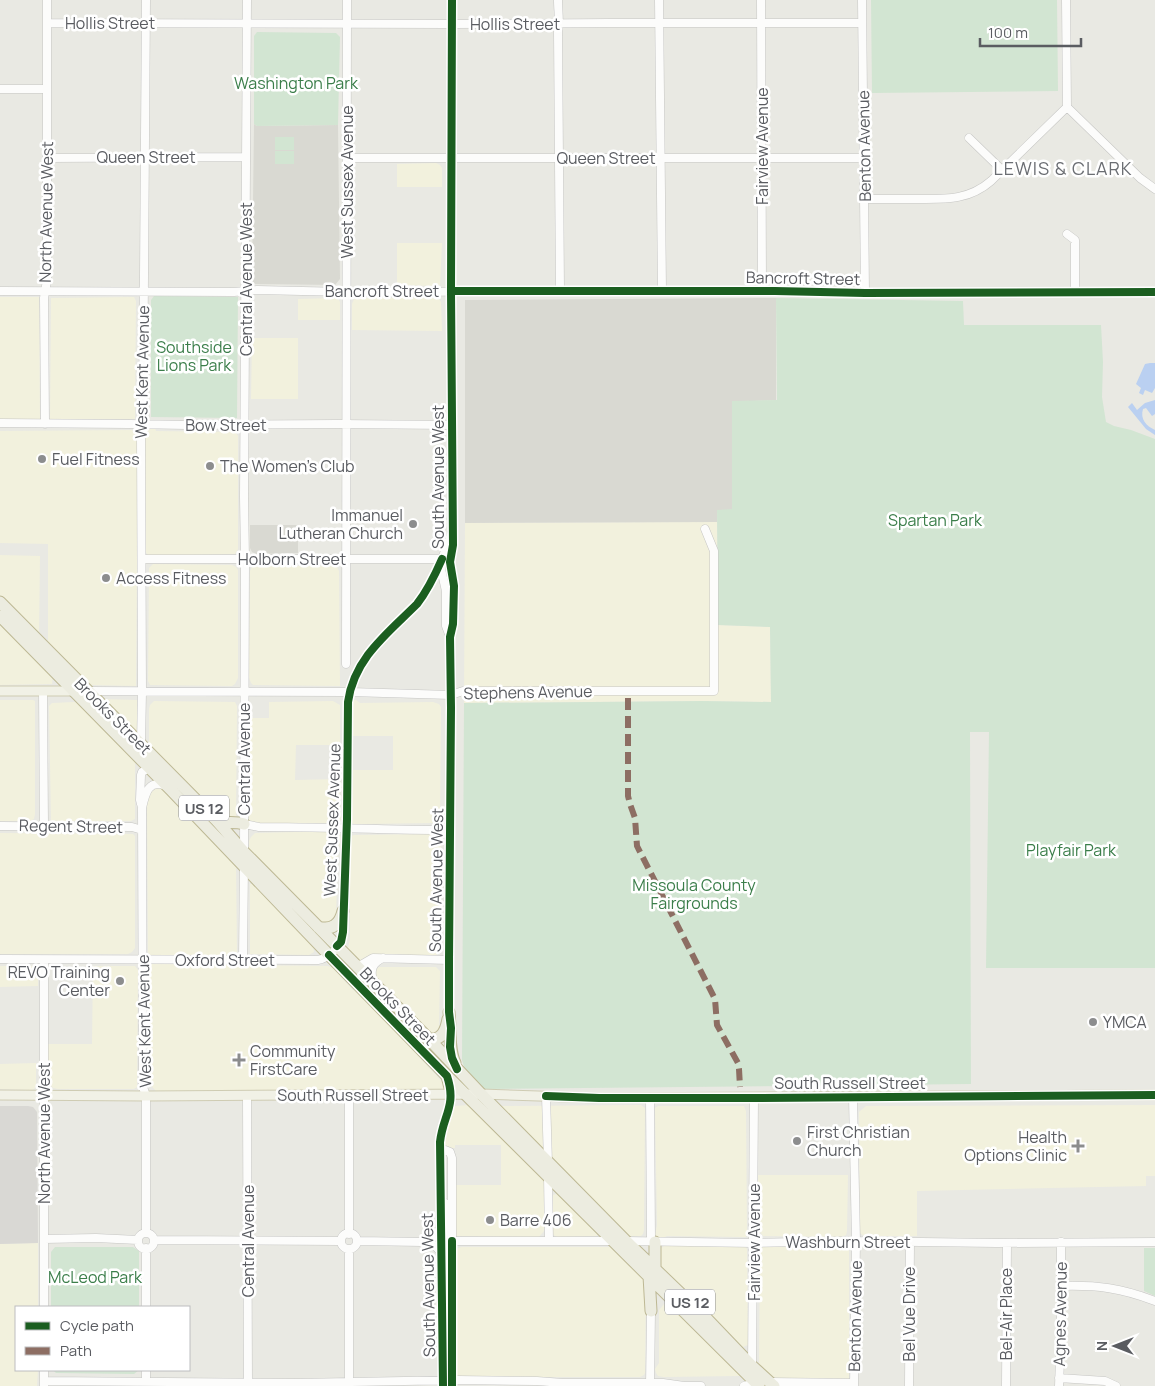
<svg xmlns="http://www.w3.org/2000/svg" width="1155" height="1386" font-family="Manrope,sans-serif">
<style>
.commercial{fill:#f2f1dd}
.industrial{fill:#d9d8d4}
.education{fill:#d9d9d2}
.green{fill:#d2e5d2}
.water{fill:#bad0f1}
.lines{fill:none;stroke-linecap:round;stroke-linejoin:round}
.minor-casing{stroke:#c6c6c4;stroke-width:9}
.major-casing{stroke:#cfccb3;stroke-width:11}
.highway-casing{stroke:#bdb894;stroke-width:13}
.minor{stroke:#fcfcfb;stroke-width:8}
.major{stroke:#f1f1e6;stroke-width:9}
.highway{stroke:#ecece0;stroke-width:11}
.quiet{stroke:#8d6e63;stroke-width:6;stroke-dasharray:12 6;stroke-linecap:butt}
.cycleway-casing{stroke:#fff;stroke-width:11}
.cycleway{stroke:#1b5e20;stroke-width:8}
.poi-dot{fill:#8c8d8e;stroke:#fff;stroke-width:2}
.labels{text-anchor:middle;dominant-baseline:central;stroke-width:5;stroke-linejoin:round;paint-order:stroke}
.shield{fill:#fff;stroke:#8c8d90;stroke-width:1}
.shield-label{font-size:15px;font-weight:bold;fill:#5a5c61}
.street-label{font-size:16px;fill:#5a5c61;stroke:#fff}
.park-label{font-size:16px;fill:#3b7e4a;stroke:#fff}
.poi-label{font-size:16px;fill:#5a5c61;stroke:#fff;text-anchor:start}
.neighbourhood-label{font-size:18px;letter-spacing:1px;fill:#6b6e73;stroke:#fff}
</style>
<rect width="100%" height="100%" fill="#e9e9e3"/>
<!-- commercial -->
<path class="commercial" d="M436 163 440 165 442 168V187H397V164Z
M397 243H442L440 285 437 286 397 285Z
M0 297H39L40 419H0Z
M134 297 136 301 135 419H50L51 298Z
M335 298 339 300 340 302V320H298V299Z
M357 298H435L439 299 441 302 442 331 352 330V304L354 299Z
M252 338H298V399H251Z
M150 428H155L156 431 233 432 236 433 238 436V549L235 554 150 556 147 554 145 551V435Z
M132 430 138 434 136 686 88 685 48 648V544L0 543V431Z
M717 522 718 625 770 627 771 702 702 701 464 703 465 523Z
M0 555 40 556 39 636 0 596Z
M153 564 232 565 236 567 238 570V678L235 684 232 686 150 685 148 681 149 573V568Z
M256 566H332L337 567 339 571 340 686 253 685 251 683 249 678 250 571 252 567Z
M0 622 53 676 52 684 0 685Z
M101 699 137 700V736Z
M0 700H33L35 701V814L34 819 30 821H0Z
M351 700H356L360 703 433 702 439 704 441 707 440 821 435 823 364 824H353L351 821V770H393V736H351Z
M154 701 235 702 237 706 236 819H219L149 748V709L150 705Z
M333 701 340 705V745H296L295 780 339 779 341 820 338 823 334 824H252L247 818 248 718H269V702Z
M74 702 79 703 135 762V819L131 821H51L49 706 52 703Z
M156 787 161 788 236 864 237 953 235 956 154 958 149 955 148 952 147 800 149 792 153 788Z
M335 831 340 835 341 838 338 852 336 918 333 923 322 925 249 851V841L251 837 255 833Z
M0 833 133 834 135 836V948L132 952 128 954H0Z
M436 834 441 839V951L435 956 373 955 359 962 347 952 350 939V840L351 836 354 835Z
M250 884H256L313 945 314 952 309 955 250 954Z
M150 964 328 966 333 968 353 990 358 991 446 1086V1091H156L146 1080 147 972 148 966Z
M0 966H33L36 968 38 972V986L0 987Z
M93 966H135L138 970 137 1087 134 1089H58L53 1088 48 1082V1044H92Z
M379 967H436L440 971 439 1031 437 1034H432L375 979V970Z
M36 1063V1084L35 1088 32 1090 0 1089V1064Z
M469 1105 544 1179V1231L539 1237 456 1236 454 1235 453 1185H501V1145H455V1148H443V1143L452 1110 455 1106Z
M641 1105 645 1108 644 1230 643 1234 641 1236H627L499 1106Z
M1155 1105V1176H1146V1186L917 1191V1236H864L860 1233 859 1112 866 1106Z
M658 1106H744L746 1111 747 1234 746 1237 667 1236 663 1238H658L655 1235 657 1225 655 1108Z
M758 1175H848L847 1231 846 1235 842 1237 763 1236 759 1230Z
M556 1194 560 1195 597 1234V1236L557 1237 553 1235V1195Z
M38 1243V1307H16V1370H38L37 1386H0V1244Z
M664 1246H745L747 1249 748 1345 743 1347 660 1267V1249Z
M766 1246 846 1247 849 1248V1386H780L759 1365 760 1252 761 1248Z
M612 1247 646 1282 645 1373 644 1375 640 1377H456L454 1375 456 1250 458 1248 462 1247Z
M665 1303H670L741 1375 739 1376 664 1377 658 1376 656 1373 655 1369 659 1363V1310Z"/>
<!-- industrial -->
<path class="industrial" d="M0 1106H28L33 1107 37 1112 38 1243 0 1244Z"/>
<!-- education -->
<path class="education" d="M254 124 257 126 338 125 340 279 335 285 258 284H255L252 281Z
M776 298V400L732 402V510H717V522L465 523V300Z
M250 525H298V553L256 554 252 552 250 548Z"/>
<!-- green -->
<path class="green" d="M871 0H1057L1058 91 872 93Z
M257 32 336 33 340 37 338 125 257 126 254 124V36Z
M275 137H294V150H275Z
M275 151H294V164H275Z
M154 296 238 297 237 418 151 417V300Z
M776 298 963 301 964 325H1101L1103 362 1102 397 1106 422 1114 426 1131 430 1155 439V968H986L989 732H970L971 1084 484 1089C473 1082 465 1072 462 1060L464 703 702 701 771 702 770 627 718 625 717 510 732 509V401L777 400Z
M55 1247H133L139 1251V1307H51V1252Z
M1144 1248H1155V1296L1144 1291Z
M53 1370H139L134 1374 56 1373Z"/>
<!-- water -->
<path class="water" d="M1150 363H1155V388L1152 393 1145 390 1143 395 1139 393 1141 388 1136 384 1145 364Z
M1155 400V414L1152 416 1146 408 1143 409C1140 419 1146 426 1155 430V435L1146 429 1128 407 1132 403 1137 410 1145 403Z"/>
<g class="lines">
<!-- minor casing -->
<g class="minor-casing">
<path id="minor" d="M558 0C558 11 560 22 558 32L560 291
M659 0 662 291
M761 0 762 291
M862 0 865 293
M1066 0 1067 107
M47 23 452 24 609 23H862
M0 89H47
M1067 107 1140 178 1155 189
M969 138 1002 170
M47 158 246 157
M348 158H864
M864 199C881 199 899 199 916 199 944 199 968 201 991 181L1067 107
M1067 234 1075 240V291
M0 291 234 292 257 290 347 292 752 291 865 293 1155 292
M0 423 130 424 187 425 338 424 452 425
M45 424 44 298 47 280V0
M142 559H442
M450 637 446 626V591L441 569 442 559 452 532
M346 664 347 0
M43 691 44 826
M89 691 350 692 451 695 463 691H714V551L705 529
M141 744 142 692 141 435 143 413 146 0
M141 804 140 800 141 775 142 772 149 768
M244 824 259 827C323 827 386 830 450 830
M0 826 132 827 142 830
M244 853 245 559 244 497 247 0
M0 959 318 960C330 958 342 945 343 932L347 819 348 702C354 658 388 633 417 604 428 590 435 575 442 559
M243 960 244 864
M354 964 361 965 373 958 449 960
M373 981C370 970 372 963 383 958
M449 1012 451 708 450 637 453 624 454 586 450 562 453 545 451 291 452 0
M349 1095V1234
M247 1096 248 1386
M546 1096 548 1163
M650 1097 651 1241
M853 1097 856 1241 854 1386
M441 1150H445L450 1152 452 1158V1386
M548 1176 549 1241
M445 1203 447 1236 450 1240
M146 1233V1096L143 1087 142 808C145 795 148 778 166 786
M138 1241a8 8 0 1 1 16 0a8 8 0 1 1-16 0Z
M341 1241a8 8 0 1 1 16 0a8 8 0 1 1-16 0Z
M44 1239 96 1238 138 1240
M154 1240 341 1241
M357 1241 423 1242 435 1246 441 1252
M452 1241H615
M626 1241 753 1243 845 1241 997 1243 1155 1242
M423 1242 433 1237 441 1228
M146 1248V1307
M1061 1286C1098 1285 1121 1288 1155 1301
M44 1307V960
M752 1368 754 1098
M1059 1378 1105 1381 1116 1386
M44 1381 297 1383 458 1380 537 1381 563 1383H663L684 1386H701
M349 1382V1249
M770 1382 854 1383
M146 1385V1370
M44 1386V1370
M443 1386 440 1142C442 1125 451 1111 451 1095
M650 1386 651 1311
M744 1386 752 1384
M909 1386 910 1242
M1006 1386 1007 1243
M1059 1386 1061 1334V1242"/>
</g>
<!-- major casing -->
<g class="major-casing">
<path id="major" d="M0 691H76
M0 1095 146 1096 481 1094 599 1098 1155 1095"/>
</g>
<!-- highway casing -->
<g class="highway-casing">
<path id="highway" d="M0 602 217 821 244 852 429 1039 481 1094 626 1241 708 1320 752 1366 774 1386
M0 616 171 790 329 955 447 1076 759 1386
M217 821C226 824 235 821 244 824
M318 927C332 931 340 924 343 911
M449 1012C451 1029 448 1049 455 1063
M429 1039C442 1041 446 1030 448 1019
M447 1076 450 1088 451 1095
M655 1268V1242
M649 1276 651 1311"/>
</g>
<!-- minor -->
<use href="#minor" class="minor"/>
<!-- major -->
<use href="#major" class="major"/>
<!-- highway -->
<use href="#highway" class="highway"/>
<!-- quiet -->
<path class="quiet" d="M628 698V796L630 804 635 818 637 846 715 999 717 1025 738 1063 739 1069 740 1087"/>
<!-- cycleway casing -->
<g class="cycleway-casing">
<path id="cycleway" d="M452 0 451 291 453 545 450 562 454 586 453 624 450 637 451 708 449 960V1012L451 1028 450 1047 452 1058 457 1069
M451 291H775L865 293 1155 292
M337 946 341 942 343 932 347 819 348 702C354 658 388 633 417 604 428 590 435 575 442 559
M329 955 447 1076C457 1106 443 1115 440 1142L443 1386
M546 1096 599 1098H754L1155 1095
M452 1241V1386"/>
</g>
<!-- cycleway -->
<use href="#cycleway" class="cycleway"/>
</g>
<!-- markers -->
<g class="poi-dot">
<circle cx="42" cy="459" r="5"/>
<circle cx="210" cy="466" r="5"/>
<circle cx="413" cy="524" r="5"/>
<circle cx="106" cy="578" r="5"/>
<circle cx="120" cy="981" r="5"/>
<circle cx="1093" cy="1022" r="5"/>
<path d="M236.5 1052.5h5v5h5v5h-5v5h-5v-5h-5v-5h5z"/>
<circle cx="797" cy="1141" r="5"/>
<path d="M1075.5 1138.5h5v5h5v5h-5v5h-5v-5h-5v-5h5z"/>
<circle cx="490" cy="1220" r="5"/>
</g>
<g class="labels">
<!-- shield labels -->
<g class="shield">
<rect x="179" y="795.5" width="50" height="25" rx="4"/>
<rect x="665" y="1289.5" width="50" height="25" rx="4"/>
</g>
<g class="shield-label">
<text x="204" y="808">US 12</text>
<text x="690" y="1302">US 12</text>
</g>
<!-- street labels -->
<g class="street-label">
<text x="110" y="23">Hollis Street</text>
<text x="515" y="24">Hollis Street</text>
<text transform="translate(762 146) rotate(-90)">Fairview Avenue</text>
<text transform="translate(864 146) rotate(-91)">Benton Avenue</text>
<text x="146" y="157">Queen Street</text>
<text x="606" y="158">Queen Street</text>
<text transform="translate(347 182) rotate(-90)">West Sussex Avenue</text>
<text transform="translate(46 212) rotate(-89)">North Avenue West</text>
<text transform="translate(803 278) rotate(1)">Bancroft Street</text>
<text transform="translate(246 279) rotate(-90)">Central Avenue West</text>
<text x="382" y="291">Bancroft Street</text>
<text transform="translate(142 372) rotate(-89)">West Kent Avenue</text>
<text x="226" y="425">Bow Street</text>
<text transform="translate(438 477) rotate(-90)">South Avenue West</text>
<text x="292" y="559">Holborn Street</text>
<text transform="translate(528 692) rotate(-1)">Stephens Avenue</text>
<text transform="translate(113 716) rotate(45)">Brooks Street</text>
<text transform="translate(244 759) rotate(-90)">Central Avenue</text>
<text transform="translate(332 820) rotate(-88)">West Sussex Avenue</text>
<text transform="translate(71 826) rotate(1)">Regent Street</text>
<text transform="translate(436 880) rotate(-89)">South Avenue West</text>
<text x="225" y="960">Oxford Street</text>
<text transform="translate(398 1006) rotate(46)">Brooks Street</text>
<text transform="translate(144 1021) rotate(-91)">West Kent Avenue</text>
<text x="850" y="1083">South Russell Street</text>
<text x="353" y="1095">South Russell Street</text>
<text transform="translate(44 1133) rotate(-90)">North Avenue West</text>
<text transform="translate(248 1241) rotate(-90)">Central Avenue</text>
<text transform="translate(754 1242) rotate(-90)">Fairview Avenue</text>
<text x="848" y="1242">Washburn Street</text>
<text transform="translate(428 1285) rotate(-91)">South Avenue West</text>
<text transform="translate(909 1314) rotate(-90)">Bel Vue Drive</text>
<text transform="translate(1006 1314) rotate(-90)">Bel-Air Place</text>
<text transform="translate(1060 1314) rotate(-89)">Agnes Avenue</text>
<text transform="translate(855 1316) rotate(-89)">Benton Avenue</text>
</g>
<!-- park labels -->
<g class="park-label">
<text x="296" y="83">Washington Park</text>
<text x="194" y="347">Southside<tspan x="194" dy="18">Lions Park</tspan></text>
<text x="935" y="520">Spartan Park</text>
<text x="1071" y="850">Playfair Park</text>
<text x="694" y="885">Missoula County<tspan x="694" dy="18">Fairgrounds</tspan></text>
<text x="95" y="1277">McLeod Park</text>
</g>
<!-- poi labels -->
<g class="poi-label">
<text x="52" y="459">Fuel Fitness</text>
<text x="220" y="466">The Women's Club</text>
<text x="403" y="515" text-anchor="end">Immanuel<tspan x="403" dy="18">Lutheran Church</tspan></text>
<text x="116" y="578">Access Fitness</text>
<text x="110" y="972" text-anchor="end">REVO Training<tspan x="110" dy="18">Center</tspan></text>
<text x="1103" y="1022">YMCA</text>
<text x="250" y="1051">Community<tspan x="250" dy="18">FirstCare</tspan></text>
<text x="807" y="1132">First Christian<tspan x="807" dy="18">Church</tspan></text>
<text x="1067" y="1137" text-anchor="end">Health<tspan x="1067" dy="18">Options Clinic</tspan></text>
<text x="500" y="1220">Barre 406</text>
</g>
<!-- neighbourhood labels -->
<g class="neighbourhood-label">
<text x="1063" y="168">LEWIS &amp; CLARK</text>
</g>
</g>
<!-- legend -->
<rect x="15" y="1306" width="175" height="65" fill="#ffffff" stroke="#bdbec0"/>
<rect x="25" y="1322" width="25" height="8" fill="#1b5e20" stroke="#bdbec0"/>
<text x="60" y="1331" font-size="15" fill="#5a5c61">Cycle path</text>
<rect x="25" y="1347" width="25" height="8" fill="#8d6e63" stroke="#bdbec0"/>
<text x="60" y="1356" font-size="15" fill="#5a5c61">Path</text>
<!-- north arrow -->
<g transform="translate(1115 1346) rotate(270)" stroke="#ffffff" stroke-width="4" paint-order="stroke">
<path d="M0-4L9 19L0 12L-9 19Z" fill="#5a5c61"/>
<text y="-8" font-size="14" font-weight="bold" text-anchor="middle" fill="#5a5c61">N</text>
</g>
<!-- scale -->
<path d="M980 38v8h101v-8" fill="none" stroke="#5a5c61" stroke-width="2.5"/>
<text x="988" y="38" font-size="15" fill="#5a5c61" stroke="#ffffff" stroke-width="4" paint-order="stroke">100 m</text>
</svg>
